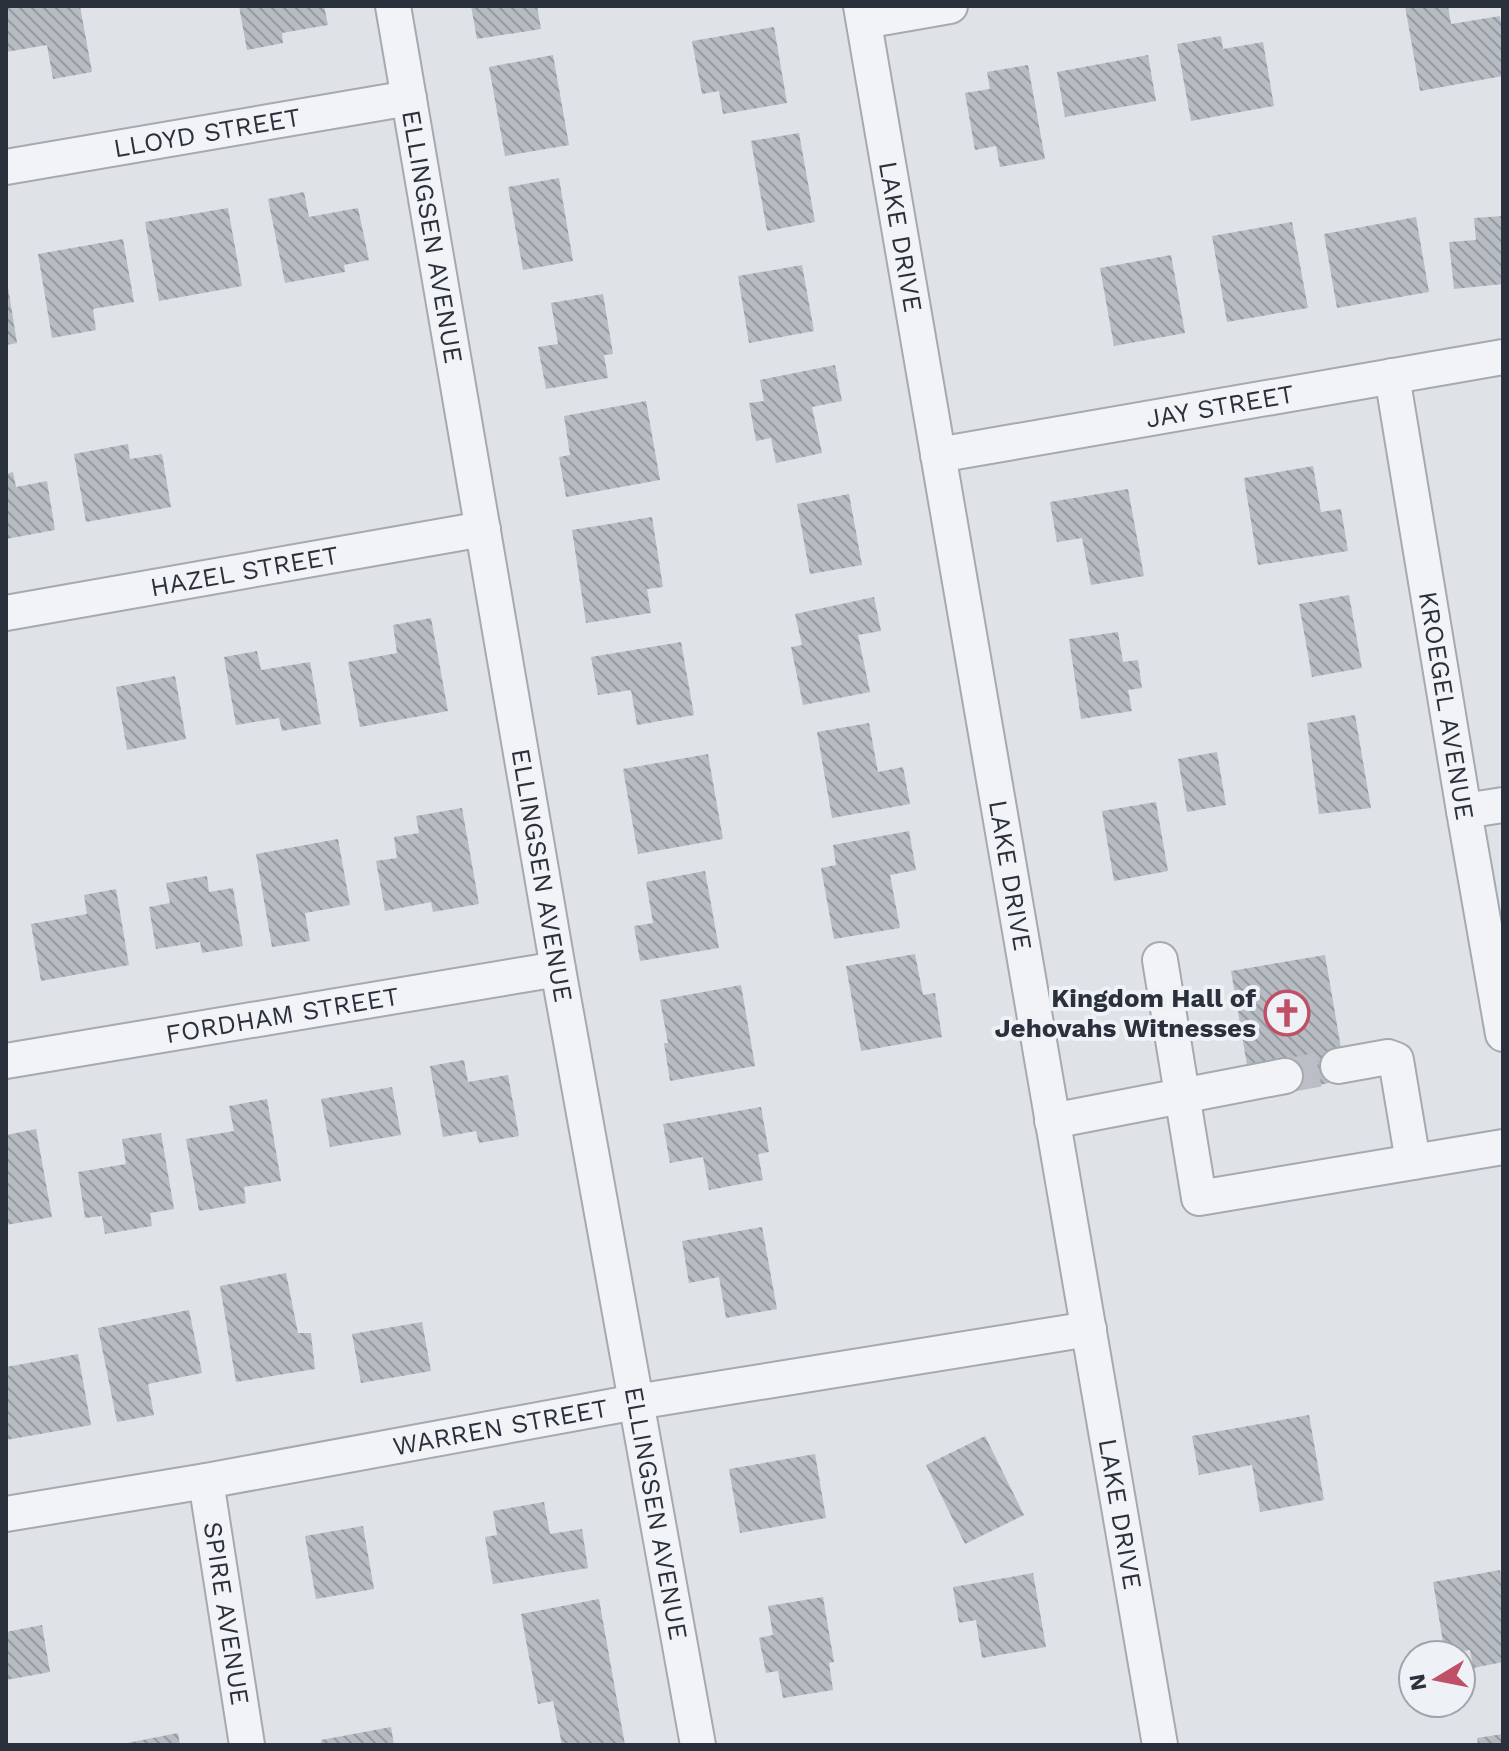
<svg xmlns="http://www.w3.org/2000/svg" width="1509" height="1751" font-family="'Work Sans',sans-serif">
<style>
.building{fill:url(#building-back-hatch)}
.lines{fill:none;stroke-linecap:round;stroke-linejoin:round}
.minor-tunnel{stroke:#bbbfc5;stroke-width:34;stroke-dasharray:34 17;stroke-linecap:butt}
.minor-casing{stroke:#a5a9b0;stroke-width:38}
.minor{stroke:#f1f3f6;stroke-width:34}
.labels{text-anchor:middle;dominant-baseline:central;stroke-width:8;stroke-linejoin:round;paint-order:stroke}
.street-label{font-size:26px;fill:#2a313c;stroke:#eef1f5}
.poi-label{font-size:26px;font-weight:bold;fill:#2a313c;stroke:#eef1f5;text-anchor:end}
</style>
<defs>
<pattern id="building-back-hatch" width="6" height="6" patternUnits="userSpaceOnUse" patternTransform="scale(2)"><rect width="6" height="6" fill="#b7bcc3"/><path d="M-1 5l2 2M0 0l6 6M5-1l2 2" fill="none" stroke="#9599a0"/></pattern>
</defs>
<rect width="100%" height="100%" fill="#dfe2e7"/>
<!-- building -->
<path class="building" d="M6 6H80L92 72 53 79 47 45 6 52Z
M239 6H324L328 25 282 33 283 43 247 50Z
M471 6H537L541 29 477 39Z
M1405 6H1448L1451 24 1500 16 1503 34V76L1420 91Z
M774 27 787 103 723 114 719 91 702 94 692 41Z
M1221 36 1223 49 1263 42 1274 106 1191 121 1177 44Z
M553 55 569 145 505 156 489 67Z
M1148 55 1156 101 1065 117 1057 72Z
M1028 65 1045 159 1000 167 996 146 975 150 965 93 990 89 987 72Z
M799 133 815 222 767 231 751 141Z
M559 178 573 261 523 270 508 187Z
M304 192 309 217 358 208 369 260 344 265 345 272 285 283 268 199Z
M228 208 242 286 159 301 145 222Z
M1503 216V284L1454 289 1449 242 1476 240 1474 218Z
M1416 217 1429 292 1337 308 1324 234Z
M1292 222 1308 308 1227 322 1212 236Z
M123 239 134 302 93 309 96 330 52 338 38 254Z
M1171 255 1185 333 1114 346 1100 268Z
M802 265 814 331 749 343 738 276Z
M6 287H8L17 343 6 345Z
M603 294 613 354 604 355 608 378 546 389 538 347 558 344 551 303Z
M835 365 842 401 812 407 822 453 776 463 771 438 756 441 749 403 764 401 760 380Z
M646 401 660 480 566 497 559 457 570 455 564 416Z
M128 444 130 459 162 454 171 507 86 522 74 454Z
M1313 466 1321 512 1341 509 1348 551 1258 565 1244 478Z
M13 472 16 487 47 481 55 530 6 539V474Z
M1128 489 1144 576 1091 585 1082 538 1057 542 1050 502Z
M849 494 862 565 810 574 797 504Z
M652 517 663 587 647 589 651 613 586 623 572 530Z
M1349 595 1362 668 1312 677 1299 604Z
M874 597 881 631 858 635 870 692 803 705 791 647 802 645 795 614Z
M431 618 448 711 360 727 348 662 397 653 393 625Z
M1118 632 1123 662 1138 660 1142 688 1128 690 1132 711 1081 719 1069 639Z
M681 642 694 715 637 725 631 690 598 695 591 657Z
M257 651 261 670 310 662 321 724 282 731 279 718 236 725 224 657Z
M175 676 186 739 127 750 116 687Z
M1355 715 1371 808 1319 814 1307 723Z
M869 723 878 772 903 767 910 804 832 818 817 732Z
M1217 752 1226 805 1187 812 1178 759Z
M708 754 723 839 638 854 623 769Z
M1156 802 1168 871 1114 881 1102 811Z
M462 808 479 904 433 912 431 902 385 911 376 861 397 858 394 837 419 833 416 816Z
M909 831 916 870 890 875 900 928 834 939 821 868 836 865 833 845Z
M338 839 350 905 305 913 310 941 272 947 256 854Z
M705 871 719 948 640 961 634 926 653 923 646 882Z
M207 876 209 892 233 888 243 946 202 953 200 942 156 949 149 907 170 903 166 883Z
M116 889 129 965 41 981 31 924 87 914 84 895Z
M915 954 923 995 935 993 942 1037 861 1051 846 966Z
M1325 955 1342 1054 1340 1081 1288 1091 1248 1071 1231 971Z
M741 985 755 1066 670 1081 664 1043H668L660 1000Z
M464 1060 468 1082 508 1075 519 1136 479 1143 476 1131 443 1137 430 1066Z
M392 1087 401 1135 330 1147 321 1099Z
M267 1099 281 1181 244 1187 246 1203 199 1211 186 1139 234 1131 229 1106Z
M761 1107 769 1152 758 1154 763 1180 709 1190 703 1157 670 1163 663 1124Z
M36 1129 52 1217 6 1225V1135Z
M161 1133 174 1209 150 1213 152 1226 105 1234 102 1216 85 1218 78 1172 126 1164 122 1139Z
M762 1227 777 1309 726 1318 719 1277 689 1283 682 1241Z
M286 1273 298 1333H311L315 1369 236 1382 220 1286Z
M189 1310 202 1373 148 1384 154 1415 117 1422 98 1328Z
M422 1322 431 1371 361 1383 352 1334Z
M78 1354 91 1425 6 1440V1367Z
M1309 1415 1324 1500 1260 1512 1252 1465 1199 1475 1192 1436Z
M985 1436 1024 1515 965 1544 926 1465Z
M815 1454 826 1518 740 1533 729 1469Z
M544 1502 550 1534 582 1529 588 1568 493 1584 485 1537 497 1535 493 1511Z
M363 1526 374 1589 316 1599 305 1536Z
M1500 1570 1503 1587V1662L1473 1668 1470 1650 1445 1654 1433 1582Z
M1033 1573 1046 1647 982 1658 976 1620 959 1623 953 1587Z
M823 1597 834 1662 829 1663 833 1690 783 1698 778 1671 766 1673 759 1638 773 1635 768 1606Z
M599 1599 625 1745H562L553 1701 538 1704 521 1614Z
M42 1625 50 1672 6 1680V1632Z
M391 1727 394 1745H322L321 1740Z
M178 1733 180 1745H122V1744Z
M1503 1734V1745H1478L1477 1738Z"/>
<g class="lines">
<!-- minor-tunnel -->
<path class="minor-tunnel" d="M1285 1076 1338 1066"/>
<!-- minor casing -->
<g class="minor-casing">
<g id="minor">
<path id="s1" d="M393 6 558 969 698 1745"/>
<path id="s2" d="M861 6 1160 1745"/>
<path d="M864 21 950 6"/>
<path id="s3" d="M6 167 409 98"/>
<path id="s4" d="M1392 376 1464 811 1503 1034"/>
<path id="s5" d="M938 455 1503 357"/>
<path id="s6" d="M6 613 483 529"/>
<path d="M1464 811 1503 805"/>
<path d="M1160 960 1199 1198 1503 1147"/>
<path id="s7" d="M6 1061 558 969"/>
<path d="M1338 1066 1388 1057 1396 1060 1413 1162"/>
<path d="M1052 1121 1285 1076"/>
<path id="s8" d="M206 1481 247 1745"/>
<path id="s9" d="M6 1514 206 1481 636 1402 1089 1329"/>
</g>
</g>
<!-- minor -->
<use href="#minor" class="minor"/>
</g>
<!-- icons -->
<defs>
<g id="church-ring" transform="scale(2.3)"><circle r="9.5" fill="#eef1f5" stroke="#c05065" stroke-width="1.5"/><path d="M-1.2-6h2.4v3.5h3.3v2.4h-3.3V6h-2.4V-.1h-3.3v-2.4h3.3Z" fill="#c05065"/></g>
</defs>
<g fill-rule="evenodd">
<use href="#church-ring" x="1287" y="1013"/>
</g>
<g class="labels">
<!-- street labels -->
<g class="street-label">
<text stroke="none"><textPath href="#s3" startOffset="204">LLOYD STREET</textPath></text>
<text stroke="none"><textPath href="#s1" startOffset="234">ELLINGSEN AVENUE</textPath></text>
<text stroke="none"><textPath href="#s2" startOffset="234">LAKE DRIVE</textPath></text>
<text stroke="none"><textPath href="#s5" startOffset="286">JAY STREET</textPath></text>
<text stroke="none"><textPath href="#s6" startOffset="242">HAZEL STREET</textPath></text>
<text stroke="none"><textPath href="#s4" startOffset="334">KROEGEL AVENUE</textPath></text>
<text stroke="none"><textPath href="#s1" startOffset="882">ELLINGSEN AVENUE</textPath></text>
<text stroke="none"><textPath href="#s2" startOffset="882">LAKE DRIVE</textPath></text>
<text stroke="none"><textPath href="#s7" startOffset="280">FORDHAM STREET</textPath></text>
<text stroke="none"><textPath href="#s9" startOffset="502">WARREN STREET</textPath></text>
<text stroke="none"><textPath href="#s1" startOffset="1530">ELLINGSEN AVENUE</textPath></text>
<text stroke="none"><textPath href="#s2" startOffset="1530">LAKE DRIVE</textPath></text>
<text stroke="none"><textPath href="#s8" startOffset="134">SPIRE AVENUE</textPath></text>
</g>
<!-- poi labels -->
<g class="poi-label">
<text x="1256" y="998">Kingdom Hall of<tspan x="1256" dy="30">Jehovahs Witnesses</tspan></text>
</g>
</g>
<!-- border -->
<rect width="1509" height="1751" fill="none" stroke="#2a313c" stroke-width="16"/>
<!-- north arrow -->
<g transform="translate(1437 1679) rotate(260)"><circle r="38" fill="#eef1f5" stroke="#a0a4ab" stroke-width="2"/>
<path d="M0-6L14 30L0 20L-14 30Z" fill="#c05065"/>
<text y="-12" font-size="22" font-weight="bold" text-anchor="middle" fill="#2a313c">N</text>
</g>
</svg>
